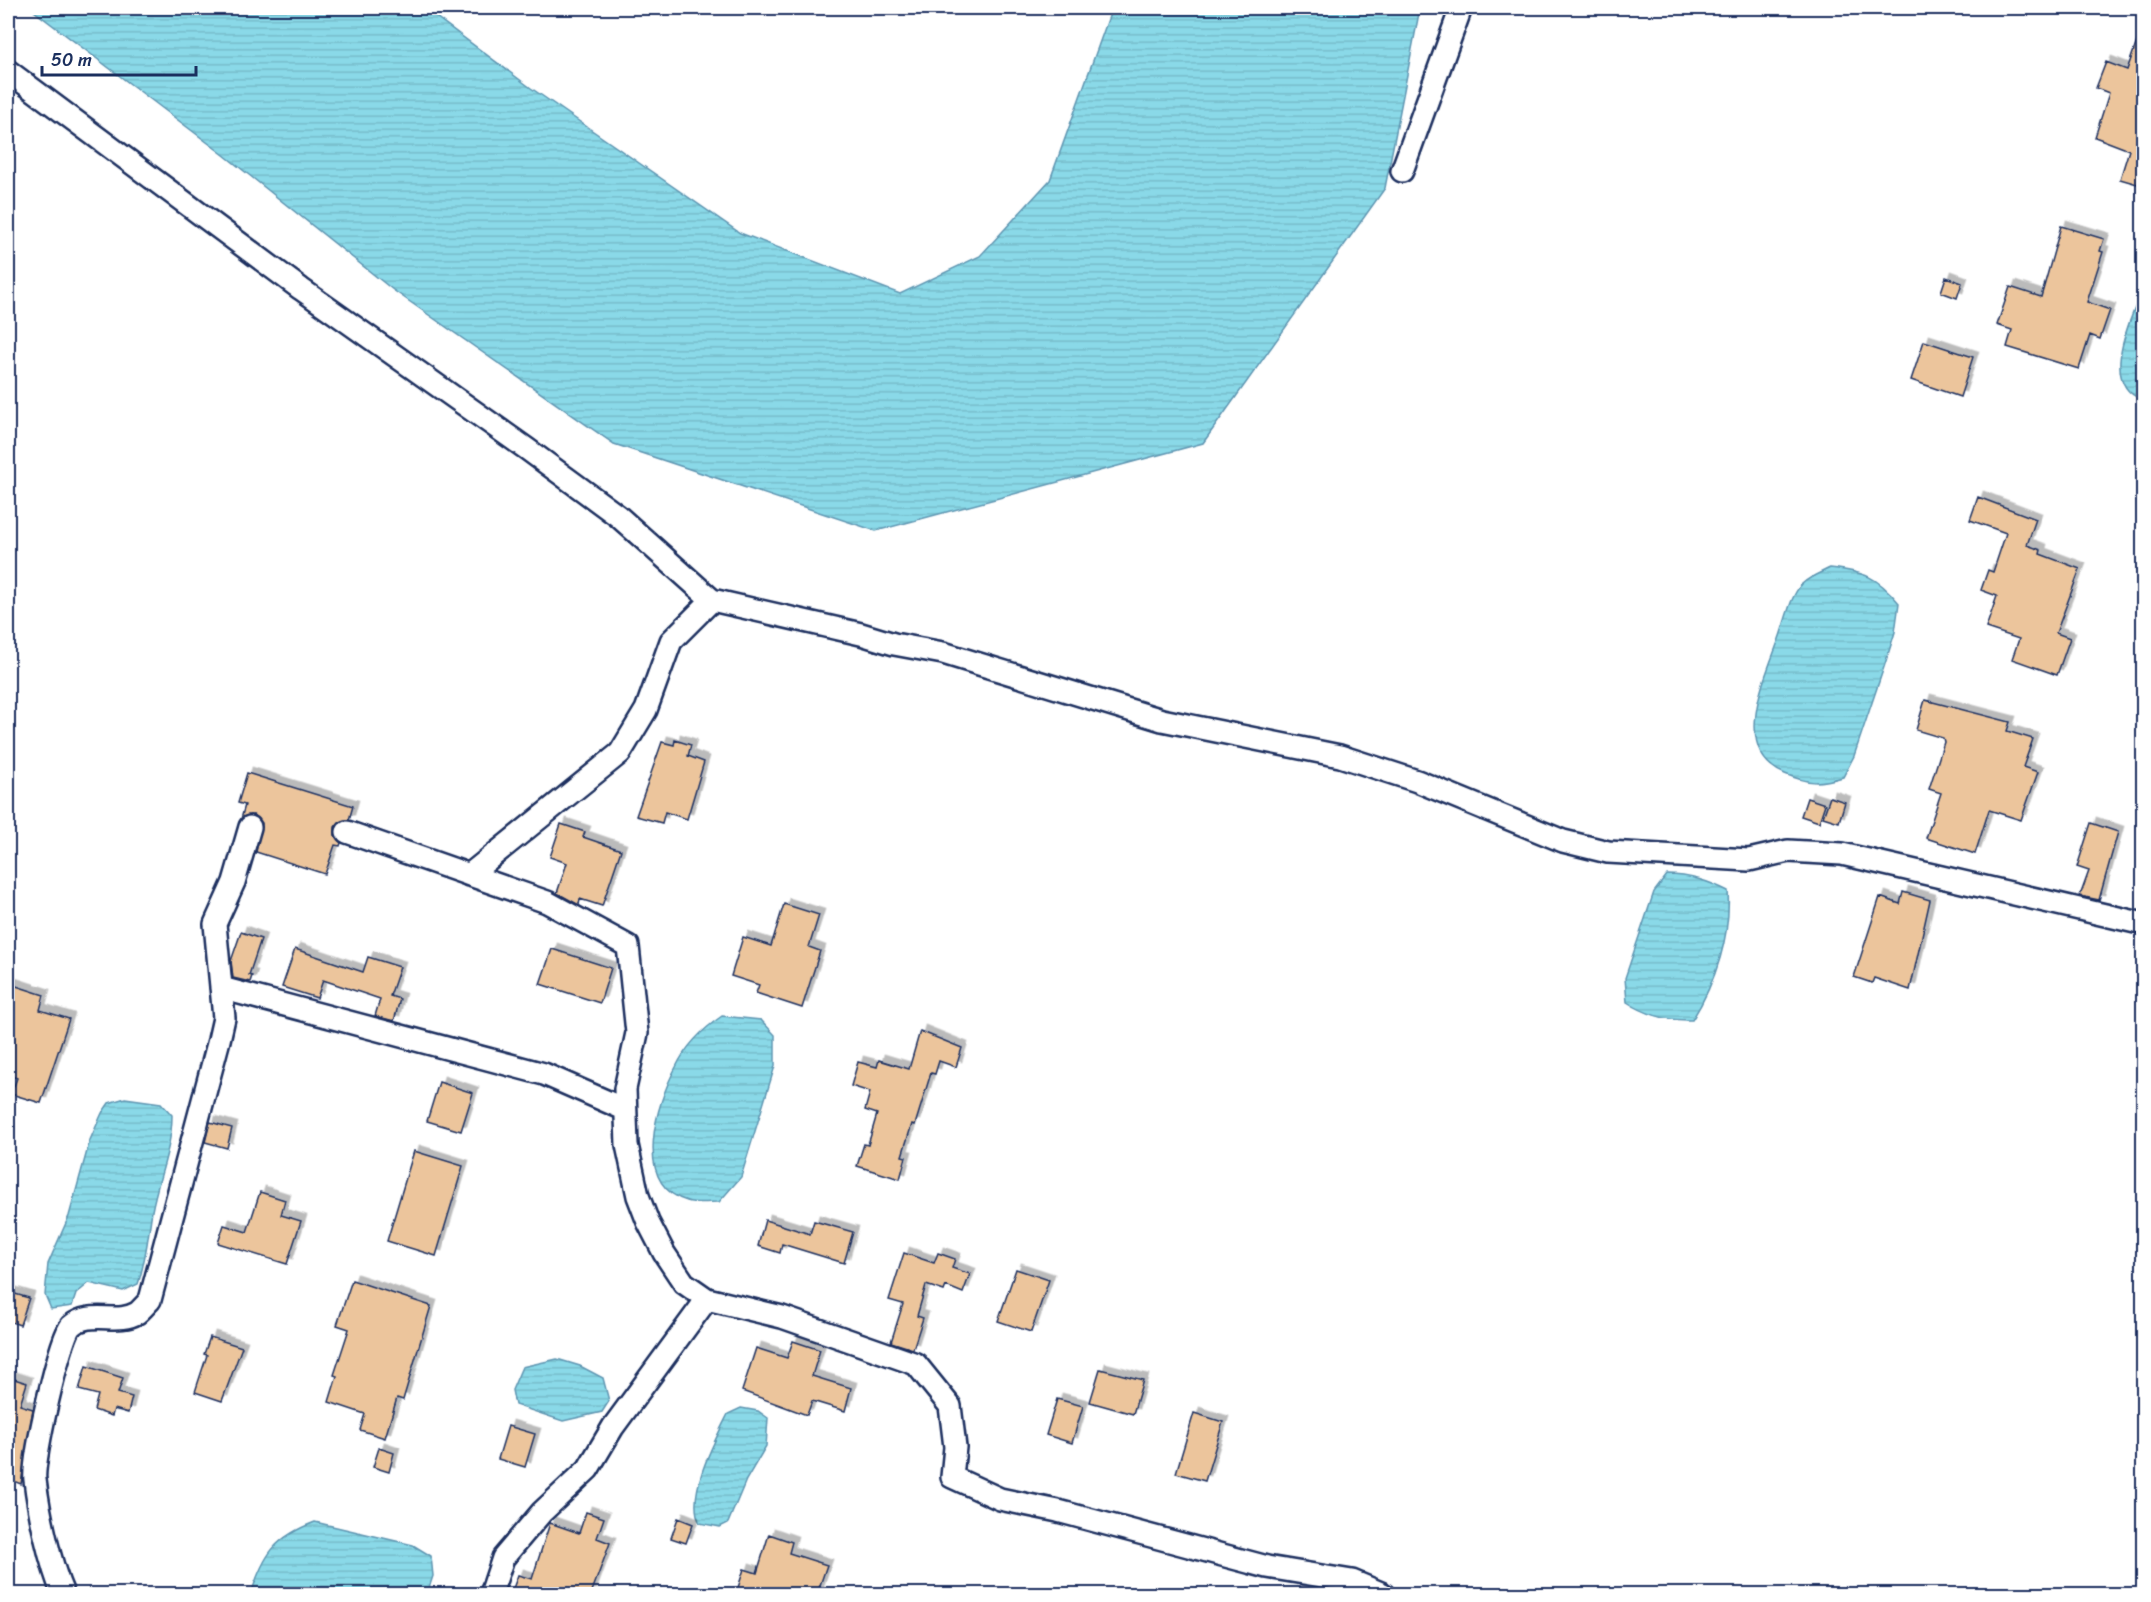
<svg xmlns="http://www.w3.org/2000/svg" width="2151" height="1602" font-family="Sriracha,sans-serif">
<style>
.water{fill:url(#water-rules);stroke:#5e95b1;stroke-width:1.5}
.building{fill:#ecc59c;stroke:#1b2f5e;stroke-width:1.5;filter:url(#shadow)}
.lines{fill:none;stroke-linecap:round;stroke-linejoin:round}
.street-casing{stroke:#1b2f5e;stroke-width:26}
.street{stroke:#fff;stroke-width:21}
</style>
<defs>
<pattern id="water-rules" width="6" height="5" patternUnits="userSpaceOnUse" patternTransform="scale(1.5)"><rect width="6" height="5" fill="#8ad9e8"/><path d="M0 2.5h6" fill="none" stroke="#76bbc9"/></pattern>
<filter id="shadow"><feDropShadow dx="5.5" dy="-5.5" stdDeviation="0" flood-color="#0004"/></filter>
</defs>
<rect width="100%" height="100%" fill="#fff"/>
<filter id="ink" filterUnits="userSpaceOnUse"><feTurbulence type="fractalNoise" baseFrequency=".0167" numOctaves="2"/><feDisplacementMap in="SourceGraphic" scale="12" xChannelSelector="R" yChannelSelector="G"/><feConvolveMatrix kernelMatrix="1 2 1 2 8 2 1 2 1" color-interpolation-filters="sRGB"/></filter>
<g filter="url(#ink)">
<!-- water -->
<path class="water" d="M30 8H424L531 88 740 233 900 294 980 256 1050 180 1112 8H1420L1385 188 1203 443 876 531 614 444 393 290 224 155Z
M2143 288V400C2097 384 2132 317 2143 288Z
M1830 568C1864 572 1877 576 1899 603L1895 632 1885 664 1854 756 1843 777C1819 784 1809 784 1785 774 1730 751 1765 678 1779 639 1785 623 1790 596 1802 584 1809 577 1822 572 1830 568Z
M1667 875C1690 875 1708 881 1728 891 1731 935 1716 982 1692 1020 1668 1021 1648 1016 1627 1002L1625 978 1654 892Z
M722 1016 761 1020 775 1035V1066L741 1177 719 1202C710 1202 696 1204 687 1201 631 1184 657 1102 676 1067 686 1046 703 1029 722 1016Z
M125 1098 161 1103 172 1115C172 1149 158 1178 152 1211 148 1236 146 1260 138 1284L123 1291 89 1283 76 1294 72 1306 51 1309 45 1295 48 1264 69 1216 90 1140 102 1113 109 1103Z
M557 1359 580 1366 603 1378 609 1401 602 1412 563 1421 515 1405 512 1390 522 1367Z
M741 1408 758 1411 768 1418 766 1446 746 1480 728 1523 720 1527 700 1523C685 1496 715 1440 728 1414Z
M315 1522 413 1545 431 1556 433 1576 427 1594H251C264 1554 275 1537 315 1522Z"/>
<!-- building -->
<path class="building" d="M2141 30H2144V186L2120 179 2129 150 2095 137 2109 93 2096 88 2106 62 2127 70Z
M2061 226 2104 239 2100 251 2103 252 2087 302 2110 310 2100 339 2090 335 2079 369 2007 347 2012 330 1997 325 2010 287 2041 297Z
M1946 277 1962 283 1957 298 1941 292Z
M1924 341 1973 357 1960 397 1911 380Z
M1978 497 2036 519 2027 545 2041 550 2040 554 2080 569 2056 633 2070 638 2057 675 2012 659 2019 639 1986 628 1997 596 1981 590 1988 570 1993 572 2006 533 1970 520Z
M1925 700 2010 722 2007 731 2033 739 2023 767 2038 772 2021 820 1989 810 1975 854 1926 838 1941 793 1929 789 1944 742 1943 738 1916 730Z
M675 740 691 745 688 756 704 762 687 819 665 812 662 823 636 816 662 742 674 745Z
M247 773 353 806 349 820 339 822 335 827V835L341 843 340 846 335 845 325 874 256 852 262 823 253 815 241 819 245 805 238 803Z
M1830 797 1845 802 1839 822 1823 817Z
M1807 798 1825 804 1819 822 1801 816Z
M2091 823 2118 832 2099 900 2080 896 2089 871 2077 867Z
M561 824 585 832 583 837 621 850 602 906 580 899 579 905 557 893 567 863 550 857Z
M1903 892 1930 900 1910 990 1874 978 1872 983 1854 977 1880 897 1900 904Z
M784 904 819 915 809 947 820 951 802 1008 756 993 759 985 731 976 743 937 771 946Z
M241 932 261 939 249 975 252 976 250 982 233 978 231 961Z
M295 949 363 972 368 957 400 967 390 996 400 999 394 1021 375 1016 380 999 323 980 317 998 282 987Z
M552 949 611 968 600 1003 540 984Z
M10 984 44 995 40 1010 69 1019 41 1103 11 1094 17 1078 8 1075V992Z
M920 1031 962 1048 956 1067 939 1061 935 1074 931 1073 915 1125 912 1124 902 1156 906 1157 900 1179 857 1166 864 1144 868 1145 877 1114 865 1110 870 1092 851 1086 858 1062 877 1067 879 1060 909 1069Z
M439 1082 473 1093 461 1131 427 1121Z
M210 1122 232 1128 227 1148 205 1142Z
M414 1151 463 1166 436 1256 387 1241Z
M260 1192 285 1200 281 1215 301 1221 287 1264 218 1243 224 1225 247 1232Z
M765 1220 810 1234 814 1221 853 1232 844 1263 782 1244 780 1253 758 1246Z
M904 1253 934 1263 938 1253 955 1259 952 1268 970 1274 963 1293 946 1286 944 1291 926 1285 917 1316 923 1318 913 1349 891 1342 903 1304 889 1300Z
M1016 1269 1049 1280 1031 1332 998 1321Z
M352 1280 431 1306 403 1400 397 1398 385 1438 360 1430 365 1414 329 1402 337 1376 334 1375 349 1329 337 1325Z
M8 1292 29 1298 20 1325 8 1321Z
M210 1337 242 1347 222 1401 195 1392 207 1355 204 1354Z
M793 1341 820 1350 812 1376 851 1388 845 1411 812 1401 807 1415 742 1391 756 1348 787 1358Z
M86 1366 123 1378 118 1393 132 1397 128 1413 114 1409 112 1416 94 1410 98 1395 79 1390Z
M1100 1369 1143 1380 1133 1414 1090 1402Z
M8 1377 27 1383 20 1405 33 1409 21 1484 8 1479Z
M1057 1399 1083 1406 1072 1443 1046 1435Z
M1194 1413 1223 1422 1205 1481 1176 1473Z
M508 1426 535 1434 525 1467 498 1459Z
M379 1448 394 1453 389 1472 373 1467Z
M586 1512 604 1518 597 1538 610 1543 591 1594H511L518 1575 532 1579 550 1523 579 1533Z
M678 1518 693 1524 686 1543 671 1538Z
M769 1534 792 1542 789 1553 827 1565 817 1594H736L744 1569 757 1573Z"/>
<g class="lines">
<!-- street casing -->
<g class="street-casing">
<path id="street" d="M8 71 301 289 527 449 618 516 712 600
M1402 171 1461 8
M347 832 547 902 628 946 637 1033 625 1089 627 1145 638 1196 648 1222 664 1253 684 1283 707 1299 782 1317 916 1364 950 1406 955 1447 952 1477 1000 1499 1058 1511 1267 1567 1352 1581 1383 1594
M469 875 620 753 646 710 671 641 712 600 861 634 894 644 943 653 1162 720 1340 756 1417 781 1563 841 1608 852 1749 860 1788 851 1842 854 2144 924
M221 988 544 1074 624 1109
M63 1594C50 1564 39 1513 35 1480 32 1462 60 1337 71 1326 90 1309 117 1325 137 1313 141 1310 146 1304 150 1300L219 1040 224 1018 215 924 234 882 250 827
M491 1594 503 1558 542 1512 588 1469 613 1427 707 1299"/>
</g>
<!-- street -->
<use href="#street" class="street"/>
</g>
</g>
<!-- margin -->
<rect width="2151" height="1602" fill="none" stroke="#fff" stroke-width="30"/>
<rect x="15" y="15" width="2121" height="1572" fill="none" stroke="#1b2f5e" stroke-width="2" filter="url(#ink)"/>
<!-- scale -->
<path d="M42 66v9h154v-9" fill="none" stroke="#1b2f5e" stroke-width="3"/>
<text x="51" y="66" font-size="18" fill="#1b2f5e" stroke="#ffffff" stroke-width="4.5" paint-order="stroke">50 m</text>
</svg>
